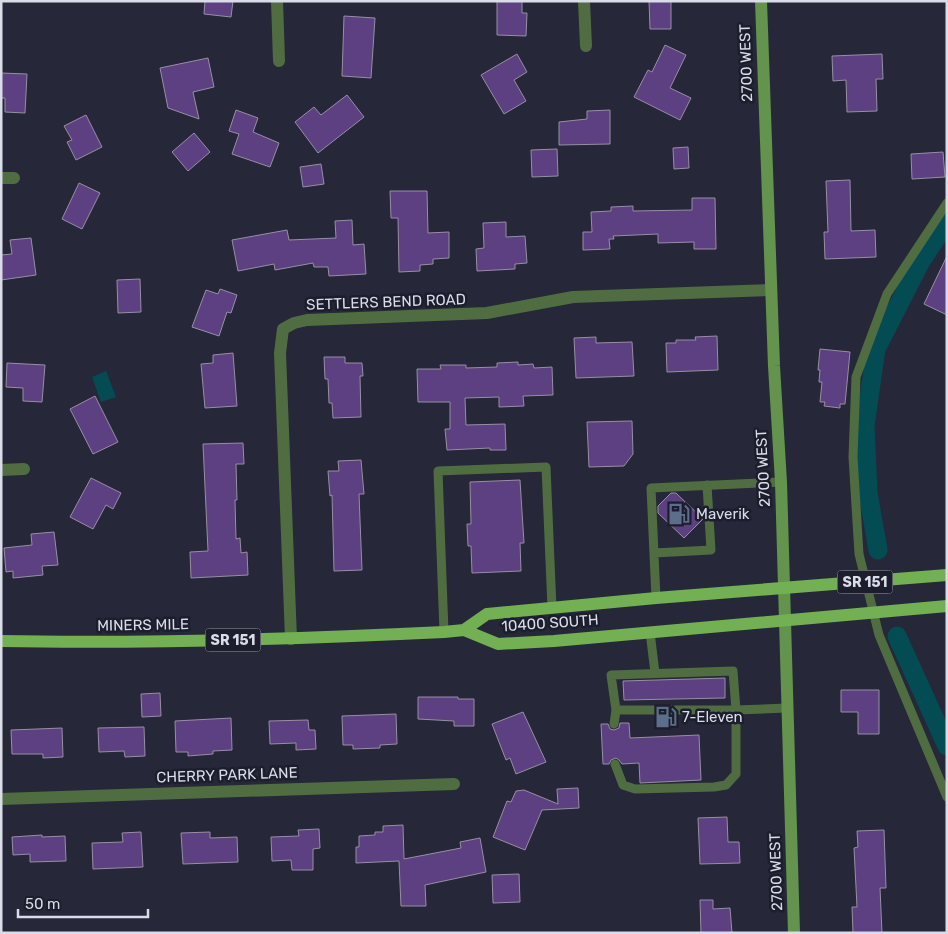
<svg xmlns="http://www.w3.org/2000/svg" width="948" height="934" font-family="Rubik,sans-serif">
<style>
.water{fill:#044c54}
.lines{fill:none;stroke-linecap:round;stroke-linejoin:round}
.canal{stroke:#044c54;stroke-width:19}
.building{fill:#5d4081;stroke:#978fa3}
.service{stroke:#4f6d41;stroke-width:9}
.minor{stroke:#4f6d41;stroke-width:12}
.secondary{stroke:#63934c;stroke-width:12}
.primary{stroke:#72b053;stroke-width:12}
.labels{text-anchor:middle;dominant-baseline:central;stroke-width:5;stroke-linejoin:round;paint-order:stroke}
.shield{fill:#1c1d2d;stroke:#a1a3af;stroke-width:1}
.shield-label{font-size:14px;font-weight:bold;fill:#dadce7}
.street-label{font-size:15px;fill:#dadce7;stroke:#1c1d2d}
.poi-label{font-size:15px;fill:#dadce7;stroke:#1c1d2d;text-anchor:start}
</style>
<rect width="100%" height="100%" fill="#262738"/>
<!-- water -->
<path class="water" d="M106 371 116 397 101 402 92 377Z"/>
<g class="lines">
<!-- canal -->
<path class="canal" d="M878 550 868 493 865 426 876 349 921 261 947 222
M897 636 947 746"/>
</g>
<!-- building -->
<path class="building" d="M205 1H233L231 17 204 14Z
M497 1H522V13H527L526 36 497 35Z
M649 1H671V29H650Z
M344 16 375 18 371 78 342 76Z
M665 45 686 55 670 88 691 98 680 120 634 97 648 70 652 72Z
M517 54 527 72 514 80 526 101 504 114 481 75Z
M882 54 883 79H876L877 111 847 112 846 80 833 81 832 56Z
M208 58 214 87 193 92 199 119 168 108 160 68Z
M1 73 27 74 25 113 5 112V98H1Z
M347 95 364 117 318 153 295 122 314 107 321 115Z
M236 110 258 118 253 132 279 143 270 167 232 154 239 134 229 131Z
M610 110V144L559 145V122L587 119V111Z
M86 115 102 147 76 160 67 142 72 140 64 126Z
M194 133 210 152 188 171 172 152Z
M688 147 689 168 674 169 673 148Z
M557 149 558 176 532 177 531 150Z
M943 152 945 177 912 179 911 154Z
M321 164 324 184 303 187 300 167Z
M850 180 851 231 875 230 876 257 825 259 824 232H828L826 181Z
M79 183 100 193 82 229 62 219Z
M390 191H427L428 233 449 232V258L433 259V264L420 265V271L399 272 398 218H391Z
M692 198H715L716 249H694V242L658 243V234L613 236 614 239H609L610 249 583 250V232H592L591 212 611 211V207L633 206V211L692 210Z
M352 220 353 245 364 244 366 274 329 276 328 267H314L313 263 275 270 274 264 238 271 232 240 287 230 289 240 336 238 335 221Z
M506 222V237L525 236 527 263 515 264V269L477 271 476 249 484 248 483 223Z
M31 238 36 275 1 280V255L12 254 10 240Z
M947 256V315L924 304Z
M140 279 141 312 118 313 117 280Z
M220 289 237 295 231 313 227 312 219 336 192 327 206 290 218 294Z
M717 336 718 370 667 372 666 343H676V340H696L695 337Z
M596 337V343L632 342 634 376 576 378 574 338Z
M820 349 850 352 845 404H840V408L824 406 825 402H820L822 382H819L820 370H818Z
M233 353 237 406 205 408 201 364 213 363V355Z
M324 357H345V363H362L363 376H360L361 417 333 418 332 403H329L328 379H325Z
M518 362V365L533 364 534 368 552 367 553 395 523 396 524 406 499 407V397L465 398 466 425 505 424 506 450H490V448L447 450 445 429H450V402H418L417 369H441L440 365H466V368L497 367V363Z
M7 363 45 365 42 402 23 401V388L6 387Z
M95 396 118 442 93 454 70 409Z
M632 421 633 454 624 466 589 467 587 422Z
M243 443 244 464H236L237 500H235L236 539 240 538 241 553 247 552 248 575 191 578 190 552 208 551 203 444Z
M361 460 364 494H359L362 570 334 571 332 495 330 496 328 471H339L338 461Z
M91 478 121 493 113 509 106 505 93 529 70 517Z
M520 480 524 543H520L521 571 472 573 471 546H468L467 524H471L470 482Z
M671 493H676L703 519 684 538 658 513V506Z
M54 532 58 565 42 566 43 575 13 578V571L6 572 4 548 32 545 31 534Z
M725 678V698L624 700 623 681Z
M841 690H879V734H858V712H841Z
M160 693 161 716 142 717 141 694Z
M418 697H458V699H474V726H454V721L418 719Z
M523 712 546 762 516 774 510 758 506 760 492 724Z
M396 714 397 744 380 745V748L353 749V745H343L342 716Z
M231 718 232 750 213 751V754L188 756V752H176L175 721Z
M308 720 309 730H315L316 749 296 750V743L270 744 269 721Z
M620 723H629L630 738 699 735 701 780 640 783 639 763 622 764 619 760 616 758 611 760 609 764H603L601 724H608L610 729 614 730 619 728Z
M144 727 145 756 125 757 124 751 99 752 98 728Z
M62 728 63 757 43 758V754H12L11 730Z
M578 788 579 808 542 810 525 850 493 837 507 801 511 802 516 791 524 790 558 804 557 789Z
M727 817 728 842H739L740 863 700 864 698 818Z
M403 825 404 859 461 848 460 842 480 838 486 872 425 885 426 906H401L399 861 356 863V847H359V836L375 835V832H383V826Z
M319 829 320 848 313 849V870H292L291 860 272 861 271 837 299 836 298 830Z
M884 830 886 888H880L882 933H853L852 907H857L854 848 858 847 857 831Z
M141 832 143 867 93 869 92 843 123 842 122 833Z
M210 832V838L237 837 238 862 183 864 181 833Z
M42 835V837L65 836 66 861 30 862V854L13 855 12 837Z
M519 874 520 902 493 903 492 875Z
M700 900H713V909L730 908 732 933H701Z"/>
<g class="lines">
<!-- service -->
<path class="service" d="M947 203 887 294 856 377 853 457 859 554 879 635 947 797
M654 553 711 550 707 485
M656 598 651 488 781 482
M444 632 438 471 546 467 552 608
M650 632 655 673
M614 724 616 710
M615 764 623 785 635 789 714 787 726 785 736 774V710L733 671 611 675 616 710H736L787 708"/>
<!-- minor -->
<path class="minor" d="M277 1 279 61
M584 1 586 46
M1 178H14
M1 470 24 469
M291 639 280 353 283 329 294 323 307 320 487 313 573 297 771 290
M1 799 454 784"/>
<!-- secondary -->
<path class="secondary" d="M761 1 774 366 781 482 794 933"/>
<!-- primary -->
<path class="primary" d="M464 630 498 644 554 641 947 606
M1 641C149 644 297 639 444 632L464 630 487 614 656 598 947 575"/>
</g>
<!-- icons -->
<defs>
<g id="fuel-bare" transform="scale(1.725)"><path d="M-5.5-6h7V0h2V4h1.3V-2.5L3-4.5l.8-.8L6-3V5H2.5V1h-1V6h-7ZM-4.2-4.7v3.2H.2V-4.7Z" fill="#5c6f8a" stroke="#1c1d2d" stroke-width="2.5" paint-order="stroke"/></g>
</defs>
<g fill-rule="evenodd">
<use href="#fuel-bare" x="679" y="514"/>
<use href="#fuel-bare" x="666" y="717"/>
</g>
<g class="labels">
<!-- shield labels -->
<g class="shield">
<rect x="837.5" y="570.5" width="55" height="23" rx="4"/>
<rect x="205.5" y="628.5" width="55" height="23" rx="4"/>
</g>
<g class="shield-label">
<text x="865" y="582">SR 151</text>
<text x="233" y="640">SR 151</text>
</g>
<!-- street labels -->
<g class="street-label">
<text transform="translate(746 63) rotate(-92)">2700 WEST</text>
<text transform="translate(386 302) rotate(-2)">SETTLERS BEND ROAD</text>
<text transform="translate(763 468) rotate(-93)">2700 WEST</text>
<text transform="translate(550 623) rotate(-4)">10400 SOUTH</text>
<text transform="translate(143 625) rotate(-1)">MINERS MILE</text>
<text transform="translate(227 775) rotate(-2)">CHERRY PARK LANE</text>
<text transform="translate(776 872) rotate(-92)">2700 WEST</text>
</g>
<!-- poi labels -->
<g class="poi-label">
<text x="696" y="514">Maverik</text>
<text x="682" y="717">7-Eleven</text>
</g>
</g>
<!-- border -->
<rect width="948" height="934" fill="none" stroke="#dadce7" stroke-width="5"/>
<!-- scale -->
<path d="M18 909v8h130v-8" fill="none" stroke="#dadce7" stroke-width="2.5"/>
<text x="25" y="909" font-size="15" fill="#dadce7" stroke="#1c1d2d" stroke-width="4" paint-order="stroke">50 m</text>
</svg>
